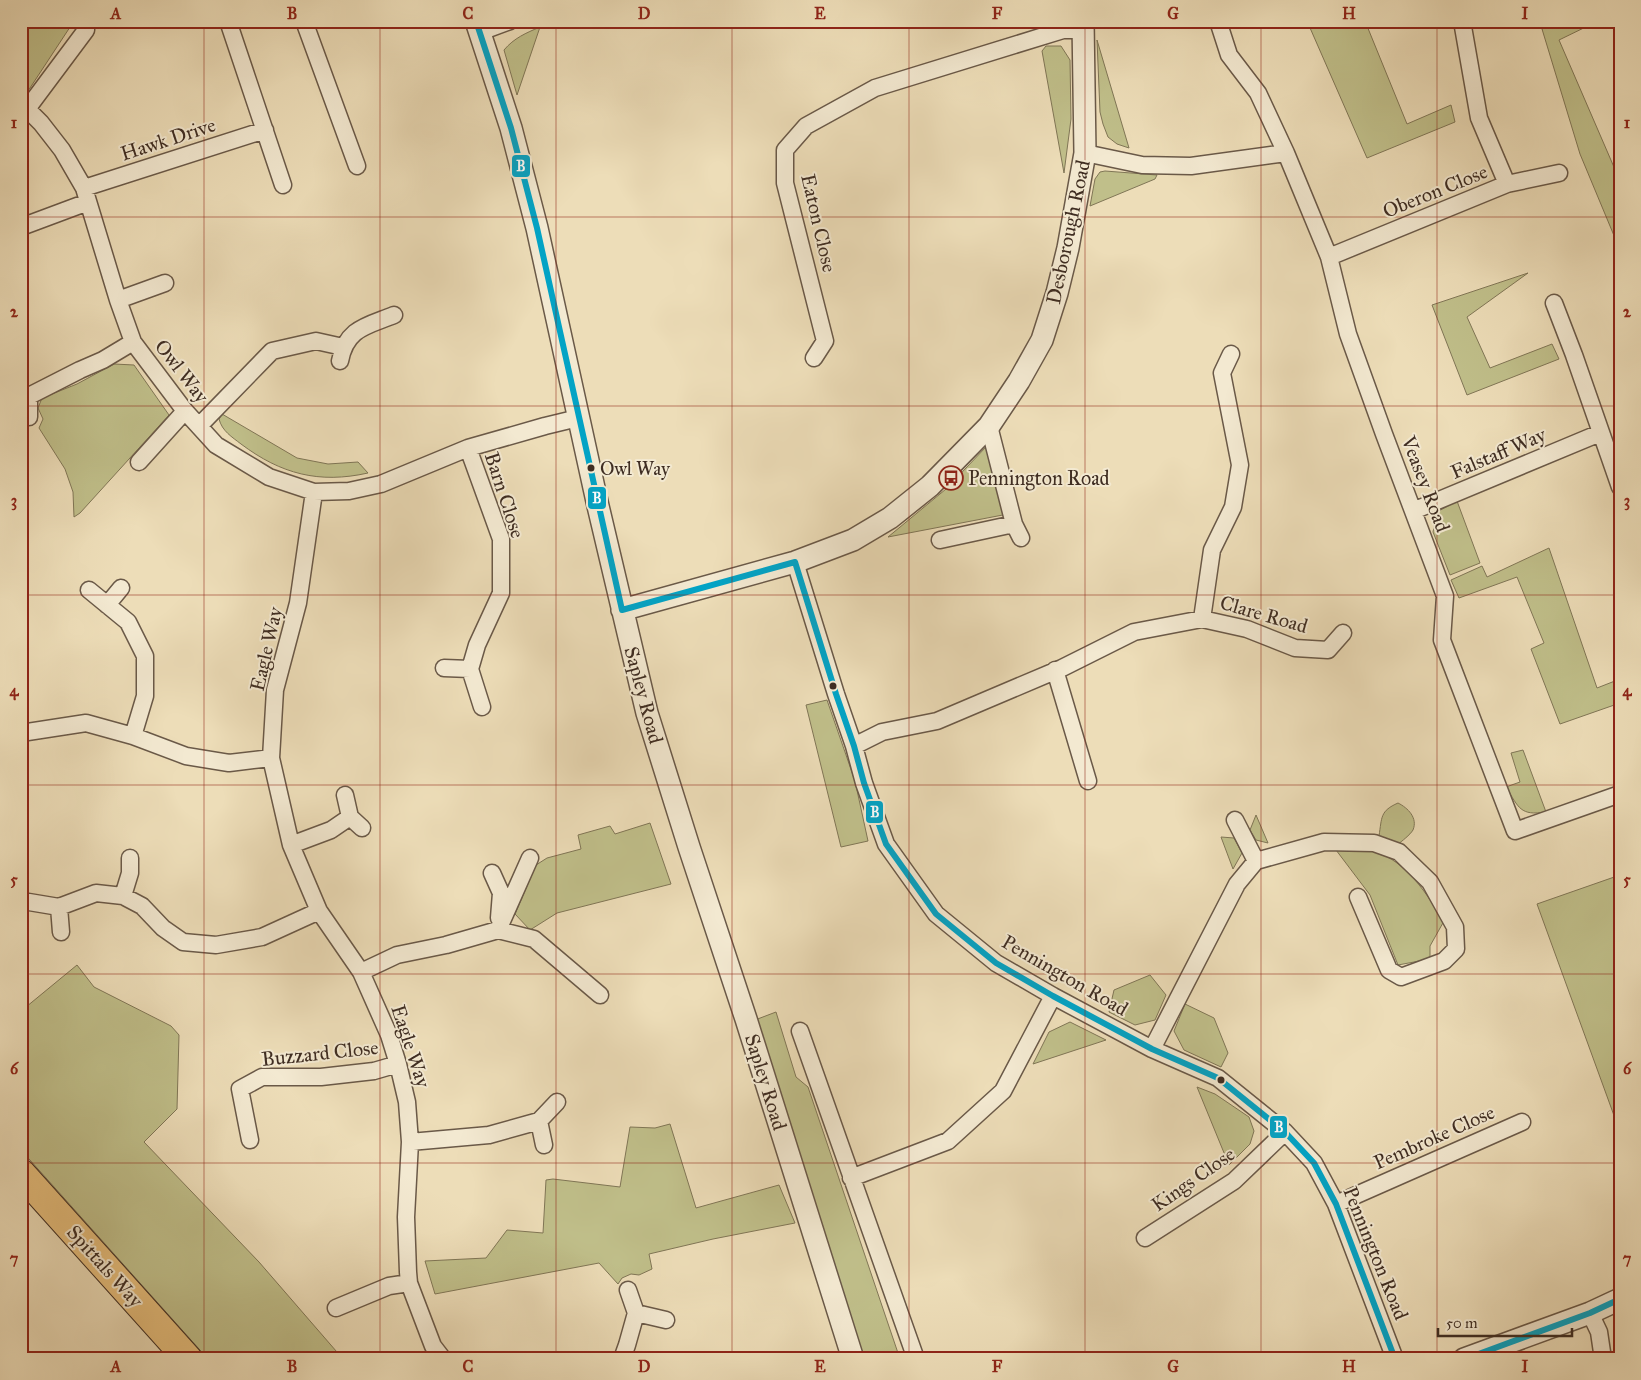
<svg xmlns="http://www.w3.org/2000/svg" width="1641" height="1380" font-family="'IM FELL Great Primer',serif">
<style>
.green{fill:#c0bf8a;stroke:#807656}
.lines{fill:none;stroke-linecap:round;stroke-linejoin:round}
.minor-casing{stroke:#6a5948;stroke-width:19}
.tertiary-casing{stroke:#6a5948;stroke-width:24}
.trunk-casing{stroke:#3f2d22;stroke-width:30}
.minor{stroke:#f3e9d1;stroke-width:16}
.tertiary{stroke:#f3e9d1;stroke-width:21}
.trunk{stroke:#e6be7c;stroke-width:28}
.bus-1-casing{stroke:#f3e9d1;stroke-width:10}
.bus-1{stroke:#03a3c5;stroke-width:6}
.grid{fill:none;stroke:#8f2418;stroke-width:1;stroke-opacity:0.55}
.bus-dot{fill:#3f2d22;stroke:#f3e9d1;stroke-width:2}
.labels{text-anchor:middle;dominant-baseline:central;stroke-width:4;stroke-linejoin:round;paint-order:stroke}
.bus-label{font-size:19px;fill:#3f2d22;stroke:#f3e9d1;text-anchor:start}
.street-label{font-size:20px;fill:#3f2d22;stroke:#f3e9d1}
.poi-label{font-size:20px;fill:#3f2d22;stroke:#f3e9d1;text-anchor:start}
.line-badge{stroke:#f3e9d1;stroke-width:2}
.badge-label{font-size:14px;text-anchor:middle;font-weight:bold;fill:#fff}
.neatline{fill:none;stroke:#8f2418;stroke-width:2}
.grid-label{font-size:16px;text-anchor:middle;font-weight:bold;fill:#8f2418}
</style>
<rect width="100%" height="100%" fill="#edddb8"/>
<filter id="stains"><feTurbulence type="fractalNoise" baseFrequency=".004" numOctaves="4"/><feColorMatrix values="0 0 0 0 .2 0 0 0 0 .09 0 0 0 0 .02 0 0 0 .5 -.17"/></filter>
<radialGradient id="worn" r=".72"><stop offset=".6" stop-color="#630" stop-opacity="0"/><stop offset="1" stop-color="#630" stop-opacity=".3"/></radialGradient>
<!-- green -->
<path class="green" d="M21 21H74L28 91 21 89Z
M1307 21H1365L1407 124 1451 105 1455 122 1367 158Z
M1558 21 1596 22 1559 40 1620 181V250L1580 154 1542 29Z
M540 27 517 95 504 50C514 38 526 33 540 27Z
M1097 40 1129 148 1117 144 1108 137 1103 124 1100 112Z
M1046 46H1061L1070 60 1071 119 1064 173 1042 51Z
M1105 171 1157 175 1155 179 1090 206 1095 179 1100 172Z
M1528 273 1467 317 1490 368 1552 344 1559 359 1467 395 1432 305Z
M114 364 134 365 169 415 80 513 74 517 73 492 65 469 39 428 43 419 38 408 42 398 77 384Z
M222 414 297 458 328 464 358 462 368 473C319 484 281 474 241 444 232 437 222 431 219 419Z
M986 447 1008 514 888 537 946 489Z
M1457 501 1480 563 1450 575 1433 532 1437 512Z
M1549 548 1597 688 1620 679V703L1560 724 1531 649 1544 643 1517 577 1459 598 1451 580 1482 566 1487 577Z
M827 700 855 781 868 841 841 847 806 705Z
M1523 750 1546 812C1520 816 1519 808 1506 787L1520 782 1511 753Z
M1398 803C1408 808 1418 818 1413 830 1410 835 1402 841 1397 845L1379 836C1382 817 1380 811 1398 803Z
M1256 815 1268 843 1256 840 1250 830Z
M650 823 671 884 557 913 530 930 515 914 536 865 547 858 581 849 578 835 610 826 615 834Z
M1221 837 1234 838 1242 853 1233 869Z
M1336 850C1347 850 1365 849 1375 852 1407 861 1427 895 1444 921L1430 946V959L1398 965 1370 895Z
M1620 875V1132L1537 904Z
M77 965 94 987 171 1026 179 1035 177 1109 144 1142 259 1262 343 1359H208L21 1150V1002L26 1007Z
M1150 975 1166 995 1155 1020 1135 1025 1109 1012 1114 990Z
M1185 1004 1214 1018 1228 1053 1221 1067 1184 1050 1174 1031Z
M776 1012 796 1077 808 1087 900 1359H862L755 1020Z
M1070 1022 1106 1040 1033 1064 1049 1032Z
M1197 1087 1215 1094 1249 1117 1254 1131 1250 1144 1229 1165Z
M670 1124 696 1208 779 1185 795 1223 713 1239 649 1254 652 1269 639 1275 631 1274 622 1278 618 1284 599 1263 435 1294 425 1261 486 1258 507 1230 543 1233 546 1180 553 1179 620 1187 630 1127 655 1128Z"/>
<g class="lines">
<!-- minor casing -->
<g class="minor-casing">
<path id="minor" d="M228 21 283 185
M304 21 357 166
M1218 21 1229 55 1258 93 1286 153 1329 257 1348 334 1384 434 1445 596 1442 640 1515 831 1620 794
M1462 21 1479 118 1507 184
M480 32 510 21
M21 106 27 109 41 123 62 150 84 188 118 300 133 342 185 411 216 445 269 477 314 492 349 491 381 484 468 448 545 426 578 418
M27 109 86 30
M1085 153 1142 165 1191 166 1286 153
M84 188 265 130
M21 227 88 202
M1329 257 1507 184 1559 173
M118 300 165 283
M1554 303 1574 355 1620 487
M814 358 825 341 785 183V150L806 126 875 88 1063 30H1083
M340 361C346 328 367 326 394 315
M29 417V396L80 370 103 360 133 342
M199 426 272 351 316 341 343 347
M989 426 1014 524 1021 538
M468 448 501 539V593L477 645 470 669 482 707
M139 462 185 411
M314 492 298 603 275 690 271 758 291 845 319 911 361 972 389 1035 398 1064 407 1102 410 1142 406 1217 408 1272 409 1283 433 1346 443 1359
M1413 511 1600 433
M940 540 1014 524
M795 562 836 694 854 746 864 783 886 844 936 914 996 963 1053 996 1152 1049 1218 1078 1285 1132 1314 1163 1336 1204 1395 1359
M89 590 128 622 145 656V696L133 736
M107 605 121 588
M1202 619 1212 550 1233 507 1240 465 1222 373 1231 354
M444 668 470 669
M1055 670 1088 781
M21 733 86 723 133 736 186 756 229 763 271 758
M854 746 882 732 937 721 1062 668 1134 632 1202 619 1247 629 1295 648 1328 650 1343 633
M345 795 350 817 362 828
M1235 820 1256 861
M291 845 331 830 350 817
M492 873 501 893 499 918
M123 896 130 873V858
M29 902 59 907 61 932
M59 907 96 893 123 896 142 906 163 928 183 942 216 945 262 937 319 911
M498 930 530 858
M361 972 397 955 446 945 498 930 534 939 600 995
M800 1031 916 1359
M1152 1049 1237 884 1256 861 1324 842 1374 843 1399 852 1430 882 1455 927 1456 949 1444 961 1401 977 1389 970 1358 897
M539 1121 544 1145
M250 1140 240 1089 262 1077H321L374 1071 398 1064
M410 1142 489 1135 539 1121 557 1102
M851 1178 948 1141 1003 1091 1053 996
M1336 1204 1522 1122
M1145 1238 1234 1181 1285 1132
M628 1290 636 1313 666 1320
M336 1308 389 1286 409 1283
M1590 1313 1599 1332 1603 1359
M622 1359 627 1345 636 1313"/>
</g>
<!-- tertiary casing -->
<g class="tertiary-casing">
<path id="tertiary" d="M476 21 511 128 537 228 598 506 647 713 689 847 746 1019 853 1359
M622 610 795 562 853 540 890 518 930 486 989 426 1019 381 1042 340 1057 293 1068 248 1085 153 1083 21
M1464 1359 1590 1313 1620 1299"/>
</g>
<!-- trunk casing -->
<g class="trunk-casing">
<path id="trunk" d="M21 1173 188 1359"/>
</g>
<!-- minor -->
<use href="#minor" class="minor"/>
<!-- tertiary -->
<use href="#tertiary" class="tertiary"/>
<!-- trunk -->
<use href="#trunk" class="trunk"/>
<!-- bus-1 casing -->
<g class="bus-1-casing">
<path id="bus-1" d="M476 21 511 128 537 228 622 610
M795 562 836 694 854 746 864 783 886 844 936 914 996 963 1053 996 1152 1049 1218 1078 1285 1132 1314 1163 1336 1204 1395 1359
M622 610 795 562
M1465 1359 1590 1313 1620 1299"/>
</g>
<!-- bus-1 -->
<use href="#bus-1" class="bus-1"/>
</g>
<!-- grid -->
<path class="grid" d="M204 21V1359M380 21V1359M556 21V1359M732 21V1359M909 21V1359M1085 21V1359M1261 21V1359M1437 21V1359M21 217H1620M21 406H1620M21 595H1620M21 785H1620M21 974H1620M21 1163H1620"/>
<!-- icons -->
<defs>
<g id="bus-ring" transform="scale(1.25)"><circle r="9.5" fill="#f3e9d1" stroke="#8f2418" stroke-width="1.5"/><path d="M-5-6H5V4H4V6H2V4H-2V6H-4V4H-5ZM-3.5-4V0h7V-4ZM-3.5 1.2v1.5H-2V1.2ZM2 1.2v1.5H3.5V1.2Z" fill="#8f2418"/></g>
</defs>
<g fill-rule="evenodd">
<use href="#bus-ring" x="951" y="478"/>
</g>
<!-- markers -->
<g class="bus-dot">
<circle cx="591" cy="468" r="4.5"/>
<circle cx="833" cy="686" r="4.5"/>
<circle cx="1221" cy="1080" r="4.5"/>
</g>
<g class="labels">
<!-- bus labels -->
<g class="bus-label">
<text x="600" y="468">Owl Way</text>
</g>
<!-- street labels -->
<g class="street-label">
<text transform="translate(168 139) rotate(-18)">Hawk Drive</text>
<text transform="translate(1435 191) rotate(-22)">Oberon Close</text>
<text transform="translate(819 223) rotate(77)">Eaton Close</text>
<text transform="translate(1068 232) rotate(-78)">Desborough Road</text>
<text transform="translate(182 371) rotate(52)">Owl Way</text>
<text transform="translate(1498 453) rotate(-23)">Falstaff Way</text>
<text transform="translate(1426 484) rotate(69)">Veasey Road</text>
<text transform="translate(505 495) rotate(72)">Barn Close</text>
<text transform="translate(1264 614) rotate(16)">Clare Road</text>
<text transform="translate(266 649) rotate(-77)">Eagle Way</text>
<text transform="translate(644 695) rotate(75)">Sapley Road</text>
<text transform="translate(1065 975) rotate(30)">Pennington Road</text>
<text transform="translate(411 1046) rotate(72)">Eagle Way</text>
<text transform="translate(320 1053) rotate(-6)">Buzzard Close</text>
<text transform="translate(766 1082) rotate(73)">Sapley Road</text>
<text transform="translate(1434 1137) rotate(-24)">Pembroke Close</text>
<text transform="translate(1193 1179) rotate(-35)">Kings Close</text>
<text transform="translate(1376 1253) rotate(68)">Pennington Road</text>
<text transform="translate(105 1266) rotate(48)">Spittals Way</text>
</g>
<!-- poi labels -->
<g class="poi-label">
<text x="968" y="478">Pennington Road</text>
</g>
</g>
<g class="line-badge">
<rect x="511" y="154" width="20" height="24" rx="5" fill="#03a3c5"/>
<rect x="587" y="486" width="20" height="24" rx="5" fill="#03a3c5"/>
<rect x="865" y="800" width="19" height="24" rx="5" fill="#03a3c5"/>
<rect x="1269" y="1115" width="19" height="24" rx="5" fill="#03a3c5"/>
</g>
<g class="badge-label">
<text x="521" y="171">B</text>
<text x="597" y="503">B</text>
<text x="875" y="817">B</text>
<text x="1279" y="1132">B</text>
</g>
<!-- margin -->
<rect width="1641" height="1380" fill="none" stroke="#edddb8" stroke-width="55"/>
<!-- scale -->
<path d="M1438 1328v8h134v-8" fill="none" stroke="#3f2d22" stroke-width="2.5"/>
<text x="1446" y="1328" font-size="15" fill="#3f2d22" stroke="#f3e9d1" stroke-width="4" paint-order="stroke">50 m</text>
<rect x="28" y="28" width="1586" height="1324" class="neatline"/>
<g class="grid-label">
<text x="116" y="19">A</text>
<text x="292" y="19">B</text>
<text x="468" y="19">C</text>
<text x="644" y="19">D</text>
<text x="820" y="19">E</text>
<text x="997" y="19">F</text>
<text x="1173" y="19">G</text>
<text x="1349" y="19">H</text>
<text x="1525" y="19">I</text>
<text x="14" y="128">1</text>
<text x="1627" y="128">1</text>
<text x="14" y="317">2</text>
<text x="1627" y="317">2</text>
<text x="14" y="506">3</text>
<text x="1627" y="506">3</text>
<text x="14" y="696">4</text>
<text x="1627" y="696">4</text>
<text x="14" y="885">5</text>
<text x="1627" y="885">5</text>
<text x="14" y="1074">6</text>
<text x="1627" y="1074">6</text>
<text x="14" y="1264">7</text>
<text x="1627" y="1264">7</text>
<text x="116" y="1372">A</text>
<text x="292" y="1372">B</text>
<text x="468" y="1372">C</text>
<text x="644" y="1372">D</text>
<text x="820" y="1372">E</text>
<text x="997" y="1372">F</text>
<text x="1173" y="1372">G</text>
<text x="1349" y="1372">H</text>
<text x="1525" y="1372">I</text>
</g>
<rect width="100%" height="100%" filter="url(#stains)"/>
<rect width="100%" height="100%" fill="url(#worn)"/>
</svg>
